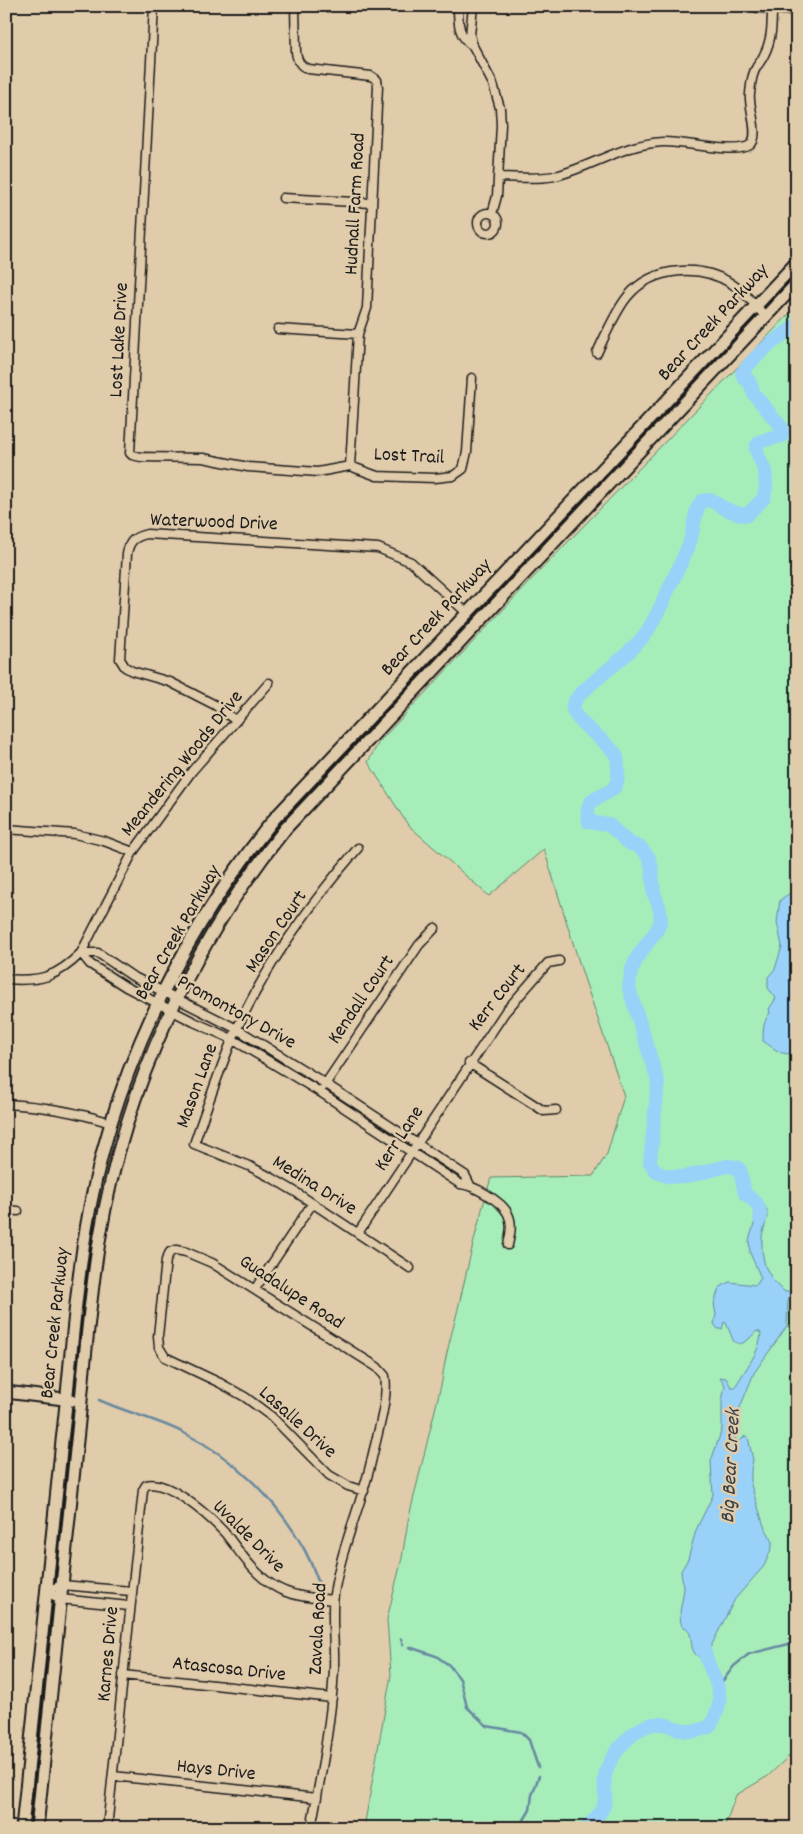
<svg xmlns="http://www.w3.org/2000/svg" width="803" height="1834" font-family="Dekko,sans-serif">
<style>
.green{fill:#a6edba;stroke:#61846b}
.water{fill:#99d1f8;stroke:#6789a0}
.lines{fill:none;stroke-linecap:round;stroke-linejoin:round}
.stream{stroke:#6789a0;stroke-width:2.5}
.river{stroke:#99d1f8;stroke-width:14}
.street-casing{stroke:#1c1c1c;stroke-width:11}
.secondary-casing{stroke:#1c1c1c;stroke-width:15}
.street{stroke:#e0cbaa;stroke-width:8}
.secondary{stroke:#e0cbaa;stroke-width:11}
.labels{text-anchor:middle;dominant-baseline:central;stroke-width:5;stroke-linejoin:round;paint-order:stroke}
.street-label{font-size:20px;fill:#1c1c1c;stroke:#e0cbaa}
.water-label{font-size:21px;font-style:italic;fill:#354048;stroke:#e0cbaa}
</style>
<rect width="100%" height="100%" fill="#e0cbaa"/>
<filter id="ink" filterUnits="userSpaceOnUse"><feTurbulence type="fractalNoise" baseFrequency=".02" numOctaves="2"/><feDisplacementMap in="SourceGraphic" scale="10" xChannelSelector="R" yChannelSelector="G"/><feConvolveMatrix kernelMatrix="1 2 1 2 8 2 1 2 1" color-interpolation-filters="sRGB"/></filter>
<g filter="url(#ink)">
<!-- green -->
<path class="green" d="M797 306V624L795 627 797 634V1752L788 1757 768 1776 736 1795 724 1828H364L391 1675 387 1619 402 1558 408 1521 442 1381C445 1356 452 1333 458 1309 468 1265 478 1221 491 1178L593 1176 607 1154 624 1096 583 975 544 849 489 896 408 825 368 762 379 742 532 579Z"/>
<!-- water -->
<path class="water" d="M797 892V1051C784 1059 774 1048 763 1041 763 1031 763 1021 770 1013L769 1009 776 998 768 988V977L775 969 782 946 777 922 780 900 790 893Z
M756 1201H762L767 1210V1218L762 1236V1251L765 1266 772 1279 785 1292 794 1290V1292L788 1298 787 1326 754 1373 737 1415 734 1434 736 1440 740 1441 745 1436 748 1437 753 1460 751 1471V1485L764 1526 772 1540V1547L764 1566 735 1599 710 1648 700 1656H697C687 1647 696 1630 682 1626 677 1613 683 1602 684 1588 684 1583 681 1577 681 1571L688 1559 696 1530 713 1495 711 1461 722 1429V1401L725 1385 720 1377 726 1378 731 1387H735C745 1369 760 1353 761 1333L757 1331 749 1339 741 1344 734 1342 726 1323 724 1322 722 1329H718L714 1324 716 1314 714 1304 719 1288 729 1282 756 1285 761 1278 750 1253 749 1240 756 1218 754 1208Z"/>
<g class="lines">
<!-- stream -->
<path class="stream" d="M99 1400C127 1413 157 1419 184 1433 233 1457 277 1500 303 1547 310 1559 315 1573 320 1586
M401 1639 403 1645
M409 1647 436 1656 449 1665 460 1679 467 1707 487 1726 521 1732 529 1740 538 1767
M718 1687 734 1666 749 1654 789 1644H797
M519 1828 530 1810 532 1795 539 1776"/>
<!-- river -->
<path class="river" d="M760 1219C762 1207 755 1200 745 1194L740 1170 737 1167 727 1166 685 1177 667 1176 656 1172 650 1162 658 1082 629 988 631 971 638 956 657 930 661 920 659 906 654 894 652 869 649 858 641 848 629 843 609 825 589 822C580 785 621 806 618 770 618 765 618 758 616 755 609 742 569 719 573 705 576 697 582 692 588 687 607 669 630 655 646 633 656 618 663 602 670 586 677 571 685 556 690 541 695 528 693 511 702 501L711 500C722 508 733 514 747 515L764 498 766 486 765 471 756 450 757 445 761 441 782 436V428L754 394 749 381 744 378 742 373C757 353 776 339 797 325
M587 1828C591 1822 598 1817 602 1810 608 1800 603 1787 605 1776 608 1758 630 1731 649 1725 667 1720 675 1731 690 1731 696 1732 703 1729 709 1727 737 1687 699 1670 704 1636"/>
<!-- street casing -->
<g class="street-casing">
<path id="street" d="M154 6 130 453 132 455 141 457 203 458 248 467 318 472 350 466 377 476 404 477 435 478 453 476 463 469 467 452 472 378
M295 6 296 52C297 61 300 66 308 69L371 76 377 80 378 86 367 308 358 334 350 466
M458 6C458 22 458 37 473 46
M473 6 470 35 473 46 493 84 500 108 501 125 497 196 492 214
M6 18 7 6
M498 177C518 177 539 180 559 175 595 165 624 144 663 142 682 141 737 155 750 145 761 137 748 106 750 94 751 85 751 76 756 68 758 64 762 60 764 55 772 40 772 24 772 7
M283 198 371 203
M478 223a10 10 0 1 1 20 0a10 10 0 1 1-20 0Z
M278 329 358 334
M597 353C605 336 616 310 628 296 653 266 701 264 732 284 745 292 755 305 765 316
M235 720 215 705 170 682 132 671 125 667 120 659 127 554C129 541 134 537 147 534L378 548 411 562 467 613
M6 829 75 834 104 841 133 852
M358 848C309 905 262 970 232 1040 218 1074 206 1109 194 1144L249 1166 272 1178 294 1191 410 1268
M81 953 90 964 126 987 194 1022 232 1039 320 1092 460 1184C473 1185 502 1201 508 1214 513 1224 510 1235 508 1245
M81 953H98L132 976 237 1029 326 1084 465 1175 470 1185
M6 979C40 982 57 977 81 953L133 852 192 771 269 683
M469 1063 544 1111 556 1110
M324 1086 419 945 435 928
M6 1104C42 1106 77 1112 111 1123
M6 1210 18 1211
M358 1233 505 1012 548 963 559 961
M255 1289 312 1204
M46 1591 62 1585 131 1591
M46 1591 60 1599 129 1606
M123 1675 332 1698
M113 1776 317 1798
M107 1828 143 1490 146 1485C168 1479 210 1517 225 1533 240 1552 253 1573 274 1586 291 1597 314 1598 333 1600
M311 1828C321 1776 331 1722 334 1670 335 1645 331 1619 334 1594 341 1548 361 1506 371 1462 376 1439 389 1398 385 1376L377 1367 212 1263 186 1252 176 1250 170 1252 166 1260 158 1336 159 1347 165 1357 220 1383 245 1397 272 1417 329 1475 348 1486 364 1491"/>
</g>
<!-- secondary casing -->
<g class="secondary-casing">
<path id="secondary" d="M758 6 797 9
M6 1392 72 1400
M22 1828C35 1699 48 1570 62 1441 70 1373 74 1303 85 1235 109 1083 178 937 275 818L797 262
M37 1828C50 1702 63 1576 76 1450 84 1379 88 1306 100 1236 125 1087 191 945 286 828L797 283"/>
</g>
<!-- street -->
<use href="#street" class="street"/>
<!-- secondary -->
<use href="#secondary" class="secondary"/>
</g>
</g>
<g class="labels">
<!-- street labels -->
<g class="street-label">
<text transform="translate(356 204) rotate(-87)">Hudnall Farm Road</text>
<text transform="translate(714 323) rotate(-47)">Bear Creek Parkway</text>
<text transform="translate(120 340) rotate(-87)">Lost Lake Drive</text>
<text transform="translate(409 457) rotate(3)">Lost Trail</text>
<text transform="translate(214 523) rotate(2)">Waterwood Drive</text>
<text transform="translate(437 618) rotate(-47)">Bear Creek Parkway</text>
<text transform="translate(183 764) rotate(-51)">Meandering Woods Drive</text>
<text transform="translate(277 932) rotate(-56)">Mason Court</text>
<text transform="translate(179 933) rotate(-60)">Bear Creek Parkway</text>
<text transform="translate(498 998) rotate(-52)">Kerr Court</text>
<text transform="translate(362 1000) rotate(-56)">Kendall Court</text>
<text transform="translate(236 1013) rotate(29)">Promontory Drive</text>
<text transform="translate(198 1086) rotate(-70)">Mason Lane</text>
<text transform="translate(400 1139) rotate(-57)">Kerr Lane</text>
<text transform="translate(314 1186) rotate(32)">Medina Drive</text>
<text transform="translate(291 1293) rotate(33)">Guadalupe Road</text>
<text transform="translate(56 1323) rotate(-84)">Bear Creek Parkway</text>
<text transform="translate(297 1423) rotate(42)">Lasalle Drive</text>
<text transform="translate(248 1537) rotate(45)">Uvalde Drive</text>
<text transform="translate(319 1629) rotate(-87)">Zavala Road</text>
<text transform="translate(109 1654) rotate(-85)">Karnes Drive</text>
<text transform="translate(229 1670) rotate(6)">Atascosa Drive</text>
<text transform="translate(216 1771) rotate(6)">Hays Drive</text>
</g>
<!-- water labels -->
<g class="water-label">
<text transform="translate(732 1466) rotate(-87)">Big Bear Creek</text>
</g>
</g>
<!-- margin -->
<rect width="803" height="1834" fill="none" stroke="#e0cbaa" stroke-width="25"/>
<rect x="12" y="12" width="778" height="1809" fill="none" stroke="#1c1c1c" stroke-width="2" filter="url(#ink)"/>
</svg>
